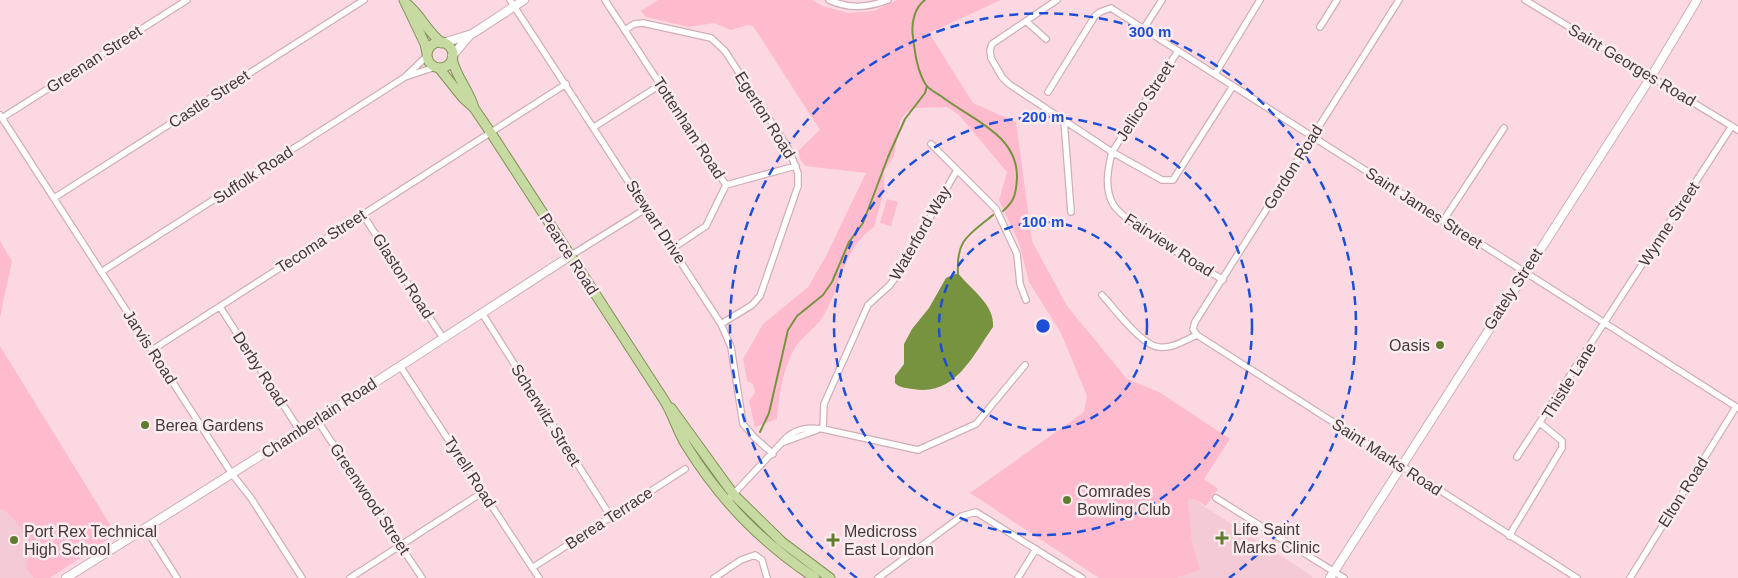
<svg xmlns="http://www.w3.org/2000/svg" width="1738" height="578" font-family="Arial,sans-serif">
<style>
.built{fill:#f4cad6}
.green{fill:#fdbbcd}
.water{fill:#779340}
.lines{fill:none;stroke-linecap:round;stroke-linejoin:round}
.stream{stroke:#779340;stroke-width:2}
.street-casing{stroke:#d0aeb7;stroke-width:8}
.secondary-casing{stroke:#d0aeb7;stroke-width:10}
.primary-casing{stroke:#809156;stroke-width:11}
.street{stroke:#fff;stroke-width:5.5}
.secondary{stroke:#fff;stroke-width:8}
.primary{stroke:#c6daa2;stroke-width:9}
.ring{fill:none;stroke:#1d4ed8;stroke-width:2.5;stroke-dasharray:9 6}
.poi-dot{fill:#627c2f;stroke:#fbecf0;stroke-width:2}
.labels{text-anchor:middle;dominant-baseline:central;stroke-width:5;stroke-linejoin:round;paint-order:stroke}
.street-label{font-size:16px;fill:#45383b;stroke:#fbecf0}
.poi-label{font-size:16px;fill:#45383b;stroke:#fbecf0;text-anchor:start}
.centre{fill:#1d4ed8;stroke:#fbecf0;stroke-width:2.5}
.ring-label{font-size:15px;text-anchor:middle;font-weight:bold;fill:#1d4ed8;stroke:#fbecf0;stroke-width:5;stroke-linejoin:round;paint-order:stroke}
</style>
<rect width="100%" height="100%" fill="#fcd9e2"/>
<!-- built -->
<path class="built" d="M1193 499 1312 576V578H1177L1200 570 1192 542 1188 500Z
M0 509 5 510 27 534 30 546 26 568 33 578H0Z"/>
<!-- green -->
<path class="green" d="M658 0H812L823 6 848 13 874 11 897 0H1001L929 33 973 103 1016 122 1032 241 1067 306 1127 379 1159 392 1230 439 1204 479 1218 489 1206 506 1193 499 1188 500 1192 542 1200 570 1177 578H1099L970 493 1084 412 1087 396 1061 333 1029 282 1019 243 999 200 1007 172 959 115 947 107 916 108 906 113 900 121 894 156 884 171V190L874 227C841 250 842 287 822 318 813 331 799 338 792 353 782 374 779 396 777 419L755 427 749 401 755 393 753 384 747 381 743 359 763 324 808 287 825 258 866 173 806 166 801 161 798 151 820 130 753 26 747 25 731 30 714 23 689 27 646 17 641 11Z
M887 199 898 202 891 226 880 223Z
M0 241 12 261 0 317Z
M0 346 116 534 50 578H33L26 568C30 545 31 539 15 521 10 516 7 511 0 509Z"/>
<!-- water -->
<path class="water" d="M958 273C970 289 995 304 993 327 973 355 955 397 913 389 906 388 900 388 895 383V376L904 364V344L912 329 929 308 946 278Z"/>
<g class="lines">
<!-- stream -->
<path class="stream" d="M925 0C914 8 911 24 913 37 915 53 917 71 926 85 929 89 936 93 941 96 970 119 1018 134 1017 178 1016 193 1015 201 1003 211
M958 273C956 239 969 235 993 215
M760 432 769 413 788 330 797 316 823 295 832 282 849 242 863 223 888 157 905 119 925 93 927 86"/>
<!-- street casing -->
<g class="street-casing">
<path id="street" d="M510 0 721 324 731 347 743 424 755 438 773 454
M605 0 726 185 706 226 673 248
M829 0C849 9 867 8 888 0
M1057 0 992 44 990 50 991 58 1002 77 1009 84 1112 152 1162 180H1173L1233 86
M1525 0 1738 130
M1027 22 1046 39
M1320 27 1337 0
M1144 28 1162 0
M625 30 634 24 643 23 711 38 725 51 788 148 798 173V186L760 296 752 305 721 324
M1178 51 1112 152C1108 168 1104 188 1113 204 1123 223 1201 266 1223 280
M1215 74 1260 0
M405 77 435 67
M1048 92 1095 16 1100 12 1111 8 1738 408
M0 115 232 474 251 498 302 578
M2 118 187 0
M1064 120 1071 212
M594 127 660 85
M931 144 996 209 1017 254 1020 284 1026 300
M726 185 796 166
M54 198 364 0
M363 215 443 338
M1443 221 1504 128
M570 256 647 208
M101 272 405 77 427 56
M1102 295C1114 308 1142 346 1159 347 1172 349 1185 340 1197 335
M220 307 300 431
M482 313 611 517
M1197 335 1577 578
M1197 335 1193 329 1195 322 1399 0
M152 350 566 84
M400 366 539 578
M317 420 422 578
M823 429 824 404 868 305 889 286 898 274 957 170
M784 442 817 430
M1517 457 1732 126
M1216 498 1344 578
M726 502 787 437C798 428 809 427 823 429L918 450 976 424 1025 365
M146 529 177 578
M1509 536 1562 448V441L1540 423
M532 568 685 469
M350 578 483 492
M714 578 741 560 755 555 762 560 767 578
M878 578 962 516 976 512 1082 578
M1018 578 1036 549
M1630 578 1736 407"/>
</g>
<!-- secondary casing -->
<g class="secondary-casing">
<path id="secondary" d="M443 43 472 34 524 0
M452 56 470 35
M66 578 317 420 570 256
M1330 578 1651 77 1697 0"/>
</g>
<!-- primary casing -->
<g class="primary-casing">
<path id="primary" d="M404 0 425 44 427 53
M407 4C421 15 427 32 442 43
M427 55a13 13 0 1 1 26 0a13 13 0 1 1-26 0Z
M452 59C456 77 469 90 474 108
M439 68 463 98 474 108 491 133 664 400C673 414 677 430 686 445 720 500 761 542 815 578
M671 408 734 495 782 542 830 578"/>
</g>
<!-- street -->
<use href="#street" class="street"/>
<!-- secondary -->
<use href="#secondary" class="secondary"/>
<!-- primary -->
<use href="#primary" class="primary"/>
</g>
<!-- distance rings -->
<g class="ring">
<circle cx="1043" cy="326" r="104"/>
<circle cx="1043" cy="326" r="209"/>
<path d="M857 578A313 313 0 1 1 1229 578"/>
</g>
<!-- markers -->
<g class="poi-dot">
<circle cx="1440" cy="345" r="5"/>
<circle cx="145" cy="425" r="5"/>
<circle cx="1067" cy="500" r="5"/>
<path d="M1219.5 530.5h5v5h5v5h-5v5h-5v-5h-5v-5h5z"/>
<circle cx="14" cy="540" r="5"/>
<path d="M830.5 532.5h5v5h5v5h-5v5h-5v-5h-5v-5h5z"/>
</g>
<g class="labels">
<!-- street labels -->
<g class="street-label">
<text transform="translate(94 59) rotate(-33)">Greenan Street</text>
<text transform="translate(1632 65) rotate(31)">Saint Georges Road</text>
<text transform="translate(209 99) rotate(-33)">Castle Street</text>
<text transform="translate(1145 101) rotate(-57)">Jellico Street</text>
<text transform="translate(765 115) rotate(58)">Egerton Road</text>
<text transform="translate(689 128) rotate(57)">Tottenham Road</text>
<text transform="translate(1293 167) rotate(-58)">Gordon Road</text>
<text transform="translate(253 175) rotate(-33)">Suffolk Road</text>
<text transform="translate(1424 208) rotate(33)">Saint James Street</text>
<text transform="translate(656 222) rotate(57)">Stewart Drive</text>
<text transform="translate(1669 224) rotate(-57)">Wynne Street</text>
<text transform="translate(920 233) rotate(-60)">Waterford Way</text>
<text transform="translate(321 241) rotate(-33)">Tecoma Street</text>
<text transform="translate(1169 245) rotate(33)">Fairview Road</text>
<text transform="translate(569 254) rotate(57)">Pearce Road</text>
<text transform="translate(403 276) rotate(57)">Glaston Road</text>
<text transform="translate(1513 289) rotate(-57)">Gately Street</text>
<text transform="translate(150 347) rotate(57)">Jarvis Road</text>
<text transform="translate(260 369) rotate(57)">Derby Road</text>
<text transform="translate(1569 381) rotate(-58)">Thistle Lane</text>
<text transform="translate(546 415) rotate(58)">Scherwitz Street</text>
<text transform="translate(319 418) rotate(-33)">Chamberlain Road</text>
<text transform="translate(1387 457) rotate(33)">Saint Marks Road</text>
<text transform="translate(470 472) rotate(57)">Tyrell Road</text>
<text transform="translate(1683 492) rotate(-58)">Elton Road</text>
<text transform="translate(370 499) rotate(56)">Greenwood Street</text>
<text transform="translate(609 518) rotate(-33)">Berea Terrace</text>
</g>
<!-- poi labels -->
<g class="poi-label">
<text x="1430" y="345" text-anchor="end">Oasis</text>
<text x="155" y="425">Berea Gardens</text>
<text x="1077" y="491">Comrades<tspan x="1077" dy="18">Bowling Club</tspan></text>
<text x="1233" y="529">Life Saint<tspan x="1233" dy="18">Marks Clinic</tspan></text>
<text x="24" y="531">Port Rex Technical<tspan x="24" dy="18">High School</tspan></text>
<text x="844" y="531">Medicross<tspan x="844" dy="18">East London</tspan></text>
</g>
</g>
<circle cx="1043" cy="326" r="8" class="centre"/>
<g class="ring-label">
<text x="1150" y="37">300 m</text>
<text x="1043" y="122">200 m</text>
<text x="1043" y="227">100 m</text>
</g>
</svg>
